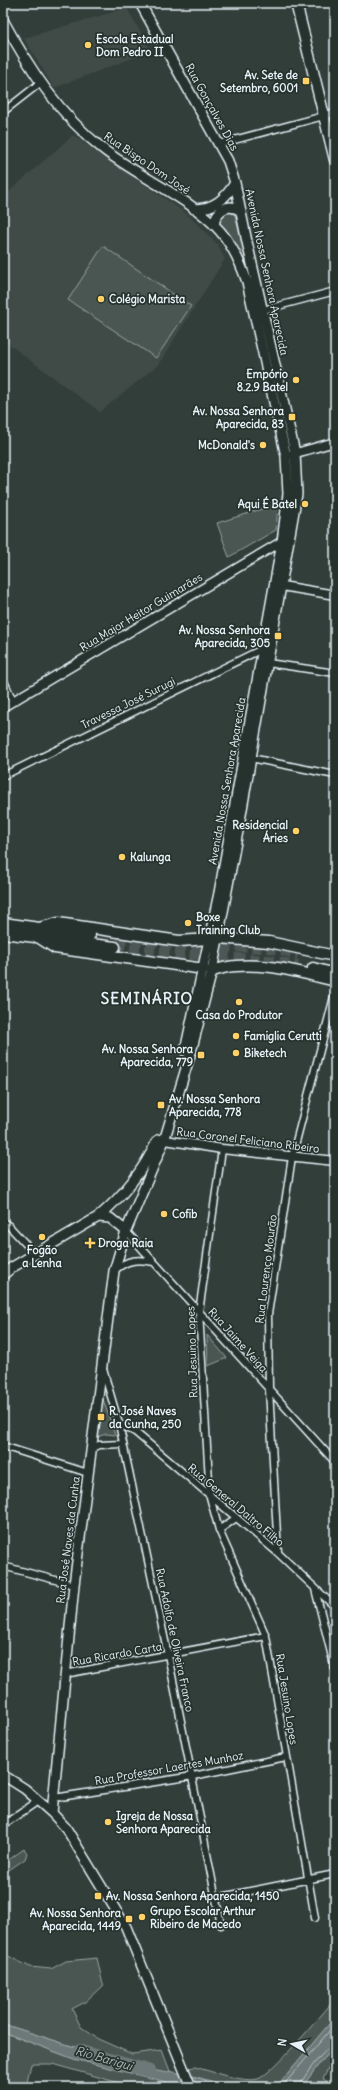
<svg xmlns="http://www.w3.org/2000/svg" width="338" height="2090" font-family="Delius,sans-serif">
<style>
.built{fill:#3f4b46}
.green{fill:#495651;stroke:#98a4a4}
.water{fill:#6d7978;stroke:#9ea9ab}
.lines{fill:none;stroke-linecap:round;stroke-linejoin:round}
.shore{stroke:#b7c1c5;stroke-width:1}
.river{stroke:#6d7978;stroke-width:13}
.primary-tunnel{stroke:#4d5956;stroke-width:10;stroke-dasharray:10 5;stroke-linecap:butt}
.minor-casing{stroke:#e8f1f8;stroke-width:9}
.tertiary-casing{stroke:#e8f1f8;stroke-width:11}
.secondary-casing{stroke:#e8f1f8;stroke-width:12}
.primary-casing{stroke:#e8f1f8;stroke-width:13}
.minor{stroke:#26332d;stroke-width:6}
.tertiary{stroke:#26332d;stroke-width:8}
.secondary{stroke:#26332d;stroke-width:9}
.primary{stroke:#26332d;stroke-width:10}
.poi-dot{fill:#ffd166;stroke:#26332d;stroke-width:1.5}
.labels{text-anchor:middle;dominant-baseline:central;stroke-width:3.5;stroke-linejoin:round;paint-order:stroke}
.poi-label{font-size:11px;font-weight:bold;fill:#e8f1f8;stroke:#26332d;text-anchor:start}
.street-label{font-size:11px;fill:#e8f1f8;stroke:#26332d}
.water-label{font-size:12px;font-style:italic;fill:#b1bbbe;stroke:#26332d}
.district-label{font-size:15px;font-weight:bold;letter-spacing:1px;fill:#e8f1f8;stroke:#26332d}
</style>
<rect width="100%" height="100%" fill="#323e39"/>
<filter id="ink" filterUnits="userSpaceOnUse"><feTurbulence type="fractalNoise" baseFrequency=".025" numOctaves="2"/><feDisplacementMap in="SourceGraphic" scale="8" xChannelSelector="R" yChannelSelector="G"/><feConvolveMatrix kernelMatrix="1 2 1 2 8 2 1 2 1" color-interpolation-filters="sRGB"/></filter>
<g filter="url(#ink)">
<!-- built -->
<path class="built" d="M127 8 151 51 54 88 24 38Z
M73 135 187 214 218 245 225 259 158 365 100 412 3 340V197Z"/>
<!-- green -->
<path class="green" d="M229 211 235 215 248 268 234 244 218 223 220 214Z
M103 246 191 306 156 358 68 300Z
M278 504 276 530 229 557 217 523Z
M207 1335 227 1358 208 1366Z
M102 1396 115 1435 106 1434 94 1438Z
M24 1849 27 1853 25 1859 3 1874V1864Z
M3 1949 8 1956 30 1967 51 1969 66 1961 97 1958 103 1985 85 2002 72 2009 81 2027 98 2039 132 2054 162 2050 170 2071 168 2074 103 2061 84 2050 3 2024Z
M335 1999V2017L276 2087H233L193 2076 189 2068 195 2067C210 2071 244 2083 258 2079 271 2075 323 2013 335 1999Z
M3 2032 74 2059 161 2080 179 2087 123 2084 52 2064H31L26 2087H3Z
M335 2047V2067L330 2065 323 2079 335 2085V2087H302L319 2064Z"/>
<!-- water -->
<path class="water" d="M335 2017V2047L319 2064 302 2087H276Z
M3 2024 84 2050 103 2061 168 2073 170 2071 233 2087H186L74 2059 3 2032Z"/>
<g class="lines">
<!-- shore -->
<path class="shore" d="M282 2087 335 2024
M300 2087C301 2078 326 2046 335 2045"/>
<!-- river -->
<path class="river" d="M79 2051 149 2071"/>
<!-- primary-tunnel -->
<path class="primary-tunnel" d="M117 938 178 946 269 948 298 954
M115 947 177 954 268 960 298 965"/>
<!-- minor casing -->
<g class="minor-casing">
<path id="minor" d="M3 112 40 83
M219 144 335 113
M263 310 335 291
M268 663 335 673
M3 679 13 701
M251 758 335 775
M3 776 262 649
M222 1149 199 1312 210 1497 219 1530 266 1636 315 1918
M3 1222 9 1226 35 1254
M126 1231 335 1462
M115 1270C128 1259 138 1259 154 1262
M103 1369 119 1424 168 1655 221 1925
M119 1424 135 1432 278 1553 335 1607
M3 1446 88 1473
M91 1449 99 1445 122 1444
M219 1530 236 1518
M278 1553 269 1389 268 1314 292 1157 335 993
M3 1566 74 1585
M315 1589 335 1669
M65 1674 266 1636
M54 1798 193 1776 286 1757
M3 1825 38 1801
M216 1898 335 1874"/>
</g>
<!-- tertiary casing -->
<g class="tertiary-casing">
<path id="tertiary" d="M289 455 335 442
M276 585 335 595
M3 707 286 539
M159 1139 222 1149 335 1161"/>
</g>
<!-- secondary casing -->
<g class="secondary-casing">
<path id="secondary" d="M3 20C29 68 59 115 103 149 137 176 192 199 220 231 233 246 241 264 247 282L286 456 288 494 282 542 219 893 185 1051
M194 209C214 209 225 199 235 183
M214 225C216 210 228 202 241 211
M98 1217 110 1218 126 1231
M3 1275 11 1268 98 1217C123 1196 143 1171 157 1141
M3 1775 25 1789 52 1813 66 1828 126 1927 191 2087
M52 1813 74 1585 114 1271 126 1231 164 1141 191 1052 212 971 241 815 297 494 295 453 247 242 235 183 228 161 140 3"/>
</g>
<!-- primary casing -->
<g class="primary-casing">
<path id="primary" d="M296 3 335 160
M3 923 90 935
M39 928 58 923 179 941 210 939
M3 933 115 947
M38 937 55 948 204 969
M219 938 269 942 335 956
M313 968 335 974
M212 971C220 969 228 966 236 966 269 963 304 973 335 981"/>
</g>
<!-- minor -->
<use href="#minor" class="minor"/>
<!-- tertiary -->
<use href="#tertiary" class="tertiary"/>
<!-- secondary -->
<use href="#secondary" class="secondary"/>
<!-- primary -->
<use href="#primary" class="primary"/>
</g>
</g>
<!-- markers -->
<g class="poi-dot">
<circle cx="88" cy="45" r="4"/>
<rect x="302" y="77" width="8" height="8" rx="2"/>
<circle cx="101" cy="299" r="4"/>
<circle cx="296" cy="380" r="4"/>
<rect x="288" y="413" width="8" height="8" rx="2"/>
<circle cx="263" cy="445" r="4"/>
<circle cx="305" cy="504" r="4"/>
<rect x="274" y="632" width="8" height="8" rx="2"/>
<circle cx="296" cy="831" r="4"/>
<circle cx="122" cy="857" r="4"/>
<circle cx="188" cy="923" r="4"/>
<circle cx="239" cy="1002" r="4"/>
<circle cx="236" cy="1036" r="4"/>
<circle cx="236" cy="1053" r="4"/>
<rect x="197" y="1051" width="8" height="8" rx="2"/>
<rect x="157" y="1101" width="8" height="8" rx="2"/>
<circle cx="164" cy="1214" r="4"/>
<circle cx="42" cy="1237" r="4"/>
<path d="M88 1237h4v4h4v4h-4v4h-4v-4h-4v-4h4z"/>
<rect x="97" y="1413" width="8" height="8" rx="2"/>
<circle cx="108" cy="1822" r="4"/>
<rect x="94" y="1892" width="8" height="8" rx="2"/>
<circle cx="142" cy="1917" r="4"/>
<rect x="125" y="1915" width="8" height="8" rx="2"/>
</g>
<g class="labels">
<!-- poi labels -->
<g class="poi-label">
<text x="96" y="39">Escola Estadual<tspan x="96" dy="13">Dom Pedro II</tspan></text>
<text x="298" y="75" text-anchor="end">Av. Sete de<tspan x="298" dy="13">Setembro, 6001</tspan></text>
<text x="109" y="299">Colégio Marista</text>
<text x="288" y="374" text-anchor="end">Empório<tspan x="288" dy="13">8.2.9 Batel</tspan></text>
<text x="284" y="411" text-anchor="end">Av. Nossa Senhora<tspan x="284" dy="13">Aparecida, 83</tspan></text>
<text x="255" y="445" text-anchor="end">McDonald's</text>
<text x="297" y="504" text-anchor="end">Aqui É Batel</text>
<text x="270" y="630" text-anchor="end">Av. Nossa Senhora<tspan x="270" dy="13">Aparecida, 305</tspan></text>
<text x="288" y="825" text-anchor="end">Residencial<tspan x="288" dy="13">Áries</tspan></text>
<text x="130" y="857">Kalunga</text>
<text x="196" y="917">Boxe<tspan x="196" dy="13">Training Club</tspan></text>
<text x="239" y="1015" text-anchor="middle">Casa do Produtor</text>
<text x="244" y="1036">Famiglia Cerutti</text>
<text x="193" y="1049" text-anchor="end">Av. Nossa Senhora<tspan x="193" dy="13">Aparecida, 779</tspan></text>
<text x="244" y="1053">Biketech</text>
<text x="169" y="1099">Av. Nossa Senhora<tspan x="169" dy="13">Aparecida, 778</tspan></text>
<text x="172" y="1214">Cofib</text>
<text x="98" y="1243">Droga Raia</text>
<text x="42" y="1250" text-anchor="middle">Fogão<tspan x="42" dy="13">a Lenha</tspan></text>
<text x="109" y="1411">R. José Naves<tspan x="109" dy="13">da Cunha, 250</tspan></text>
<text x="116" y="1816">Igreja de Nossa<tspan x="116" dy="13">Senhora Aparecida</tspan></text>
<text x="106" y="1896">Av. Nossa Senhora Aparecida, 1450</text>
<text x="150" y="1911">Grupo Escolar Arthur<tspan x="150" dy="13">Ribeiro de Macedo</tspan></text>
<text x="121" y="1913" text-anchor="end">Av. Nossa Senhora<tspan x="121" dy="13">Aparecida, 1449</tspan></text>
</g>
<!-- street labels -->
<g class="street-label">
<text transform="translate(212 107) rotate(61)">Rua Gonçalves Dias</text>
<text transform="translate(147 163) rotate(34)">Rua Bispo Dom José</text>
<text transform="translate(267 272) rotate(78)">Avenida Nossa Senhora Aparecida</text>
<text transform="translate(141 612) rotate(-31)">Rua Major Heitor Guimarães</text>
<text transform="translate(128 703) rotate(-26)">Travessa José Surugi</text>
<text transform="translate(227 781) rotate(-80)">Avenida Nossa Senhora Aparecida</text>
<text transform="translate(248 1140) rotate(7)">Rua Coronel Feliciano Ribeiro</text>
<text transform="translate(266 1269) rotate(-83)">Rua Lourenço Mourão</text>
<text transform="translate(238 1340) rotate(48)">Rua Jaime Veiga</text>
<text transform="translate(192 1352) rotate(-92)">Rua Jesuino Lopes</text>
<text transform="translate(236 1505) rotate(40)">Rua General Daltro Filho</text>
<text transform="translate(68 1540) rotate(-83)">Rua José Naves da Cunha</text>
<text transform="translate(175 1640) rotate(78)">Rua Adolfo de Oliveira Franco</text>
<text transform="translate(117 1654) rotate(-10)">Rua Ricardo Carta</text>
<text transform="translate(287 1699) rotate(81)">Rua Jesuino Lopes</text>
<text transform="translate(169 1768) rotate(-10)">Rua Professor Laertes Munhoz</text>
</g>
<!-- water labels -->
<g class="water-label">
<text transform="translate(104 2058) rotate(16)">Rio Barigui</text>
</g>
<!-- district labels -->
<g class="district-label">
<text x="147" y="998">SEMINÁRIO</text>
</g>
</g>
<!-- margin -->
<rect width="338" height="2090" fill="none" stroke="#26332d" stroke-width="16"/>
<rect x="8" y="8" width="322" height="2074" fill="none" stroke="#e8f1f8" stroke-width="1.5" filter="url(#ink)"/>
<!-- north arrow -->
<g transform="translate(292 2044) rotate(279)" stroke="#26332d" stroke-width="3" paint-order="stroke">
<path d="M0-3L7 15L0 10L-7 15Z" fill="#e8f1f8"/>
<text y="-6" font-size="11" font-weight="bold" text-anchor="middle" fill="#e8f1f8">N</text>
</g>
</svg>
